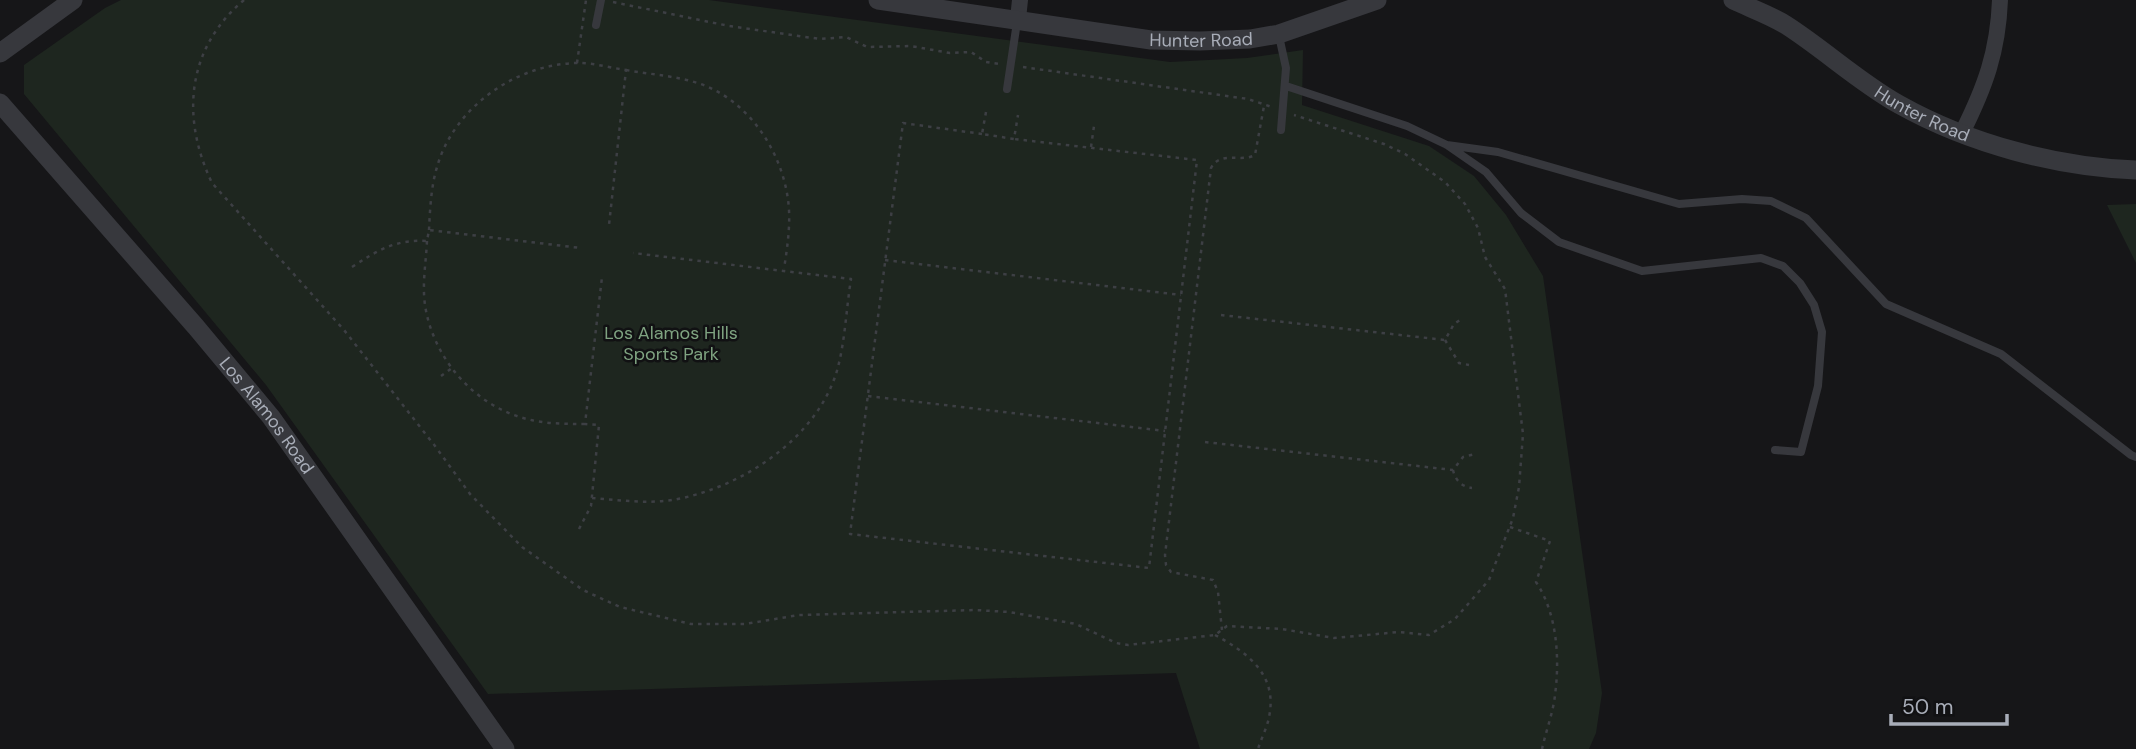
<svg xmlns="http://www.w3.org/2000/svg" width="2136" height="749" font-family="'DM Sans',sans-serif">
<style>
.green{fill:#1e261f}
.lines{fill:none;stroke-linecap:round;stroke-linejoin:round}
.path{stroke:#3d3f44;stroke-width:2.5;stroke-dasharray:3.5 5;stroke-linecap:butt}
.service{stroke:#37383d;stroke-width:8}
.minor{stroke:#37383d;stroke-width:16}
.tertiary{stroke:#37383d;stroke-width:19}
.labels{text-anchor:middle;dominant-baseline:central;stroke-width:5;stroke-linejoin:round;paint-order:stroke}
.street-label{font-size:18px;fill:#a8adb8;stroke:#111113}
.park-label{font-size:18px;fill:#7fa381;stroke:#111113}
</style>
<rect width="100%" height="100%" fill="#161618"/>
<!-- green -->
<path class="green" d="M121 0H709L1170 62 1247 58 1303 50 1302 105 1429 146 1474 176 1506 215 1543 276 1602 693 1596 733 1589 749H1200L1176 673 488 694 266 385 24 94V65L105 8Z
M2136 204V263L2107 205Z"/>
<g class="lines">
<!-- path -->
<path class="path" d="M244 0C186 49 181 118 212 183L344 330 435 446 470 494 522 547 583 590 620 607 691 624H745L799 615 975 610 1009 612 1076 624 1116 643 1128 645 1215 635 1227 626 1282 629 1334 638 1399 632 1429 635 1455 619 1489 580 1513 518 1519 487 1523 434 1505 289 1485 257 1478 228 1465 204 1445 182 1405 154 1384 144 1294 115
M613 2 729 26 820 39 846 37 867 47 911 46 950 53 971 52 986 62 999 64
M577 63 586 0
M1023 67 1248 99 1272 107
M626 70C653 75 681 76 706 86 754 106 786 159 789 210 790 230 787 249 784 269
M986 112 982 134 1014 139 1018 115
M982 134 903 123 850 534 1149 568 1197 160 1014 139
M1091 147 1094 126
M429 230C430 209 431 187 437 167 454 107 517 63 579 63 594 63 611 68 626 70L609 225
M427 241C426 263 422 283 425 305 433 358 474 406 527 419 546 424 566 424 585 424
M885 260 1181 295
M352 267C378 250 396 239 427 241L429 230 581 248
M1221 315 1445 340 1454 324 1463 318
M1445 340 1459 363 1469 365
M441 376 452 368
M868 396 1165 431
M1205 442 1453 470 1463 457 1475 454
M1453 470C1455 480 1462 487 1472 488
M592 498C619 500 646 504 672 500 739 489 814 441 836 374 845 345 846 310 851 279L633 253
M1510 527 1550 541 1536 582C1557 613 1560 658 1555 695 1553 713 1546 731 1542 749
M579 529 591 506 599 425 585 424 602 277
M1222 630 1218 592 1213 580 1171 572 1166 565 1165 555 1211 168C1221 150 1241 163 1255 155L1264 106
M1215 635C1248 653 1278 675 1269 717 1267 728 1261 739 1258 749"/>
<!-- service -->
<path class="service" d="M596 25 601 0
M1279 36 1286 68 1281 130
M1286 86 1407 126 1447 145 1486 172 1521 213 1559 242 1642 271 1761 258 1783 266 1800 283 1814 305 1822 332 1818 386 1801 452 1775 450
M1007 89 1017 22
M1447 145 1498 152 1679 204 1742 199 1771 201 1806 218 1886 304 2001 354 2131 455 2136 457"/>
<!-- minor -->
<path class="minor" d="M1018 19 1020 0
M1962 133C1985 87 1998 52 2000 0"/>
<!-- tertiary -->
<g class="tertiary">
<path id="s1" d="M878 0 1151 40 1200 41 1250 39 1279 34 1377 0"/>
<path id="s2" d="M1733 0C1750 8 1770 15 1786 25 1825 50 1860 83 1900 105 1970 144 2057 167 2136 170"/>
<path d="M0 53 73 0"/>
<path id="s3" d="M0 103 196 327 271 417 505 749"/>
</g>
</g>
<g class="labels">
<!-- street labels -->
<g class="street-label">
<text stroke="none"><textPath href="#s1" startOffset="326">Hunter Road</textPath></text>
<text stroke="none"><textPath href="#s2" startOffset="222">Hunter Road</textPath></text>
<text stroke="none"><textPath href="#s3" startOffset="411">Los Alamos Road</textPath></text>
</g>
<!-- park labels -->
<g class="park-label">
<text x="671" y="333">Los Alamos Hills<tspan x="671" dy="21">Sports Park</tspan></text>
</g>
</g>
<!-- scale -->
<path d="M1891 714v10h116v-10" fill="none" stroke="#a8adb8" stroke-width="3.5"/>
<text x="1902" y="714" font-size="21" fill="#a8adb8" stroke="#111113" stroke-width="5" paint-order="stroke">50 m</text>
</svg>
